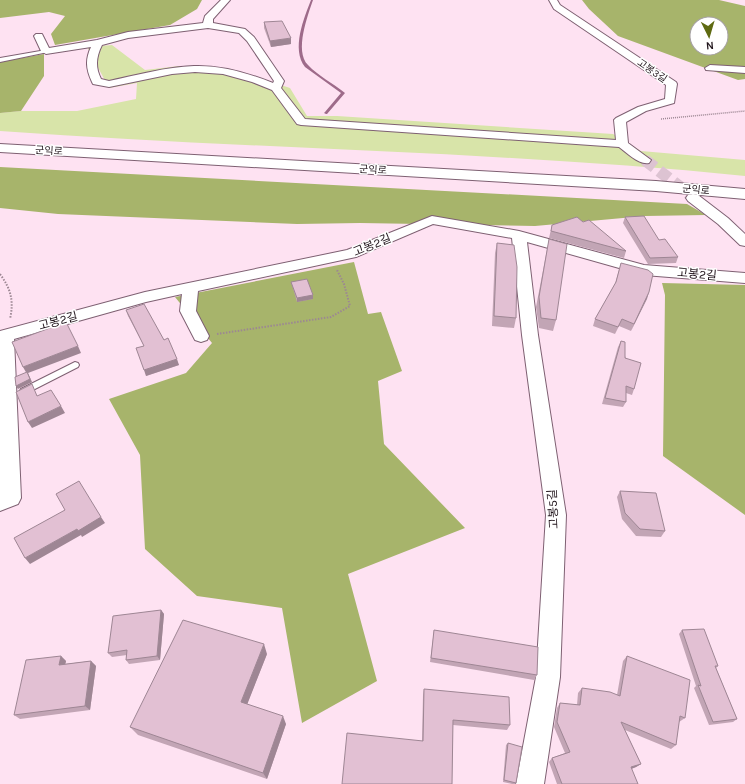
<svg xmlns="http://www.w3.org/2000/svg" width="745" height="784" font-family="Karla,'Noto Sans KR',sans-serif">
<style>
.green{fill:#d8e4a9}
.forest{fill:#a7b46b;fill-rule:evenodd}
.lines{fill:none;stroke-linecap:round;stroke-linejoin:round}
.stream{fill:#9e6b8a;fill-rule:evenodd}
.street-tunnel{stroke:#ddc3d2;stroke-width:12;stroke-dasharray:12 6;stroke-linecap:butt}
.lane-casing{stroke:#7e6072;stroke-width:2}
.street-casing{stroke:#7e6072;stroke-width:2}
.highway-casing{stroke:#7e6072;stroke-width:2}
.path-far1{stroke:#9c8793;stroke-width:1.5;stroke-dasharray:1 1;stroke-linecap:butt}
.path{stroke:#9c8793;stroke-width:2;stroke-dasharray:1.5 1.5;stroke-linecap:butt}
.lane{fill:#fff;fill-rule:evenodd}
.street{fill:#fff;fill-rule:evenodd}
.highway{fill:#fff;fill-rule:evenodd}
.wall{fill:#c2a5b5}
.shaded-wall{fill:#9e8694}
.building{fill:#e2c0d3;stroke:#9e8694}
.labels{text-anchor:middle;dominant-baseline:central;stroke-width:3;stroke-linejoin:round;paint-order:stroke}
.far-street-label{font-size:10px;fill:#20141b;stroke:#fff}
.street-label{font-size:12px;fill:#20141b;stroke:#fff}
</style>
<rect width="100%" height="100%" fill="#fee2f2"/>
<!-- green -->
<path class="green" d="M112 45 145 70 179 66 215 67 272 82 290 88 307 116H337L613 134 641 151 745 160V176C498 151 248 149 0 131V113L21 111H77L136 99 137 83 109 88 87 47Z"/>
<!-- forest -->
<path class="forest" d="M0 0H202L197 9 170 25 55 45 51 34 65 16 49 12 0 18Z
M582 0H719L745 6V79L738 80 618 36 589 9ZM697 24H721V48H697Z
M44 54V76L21 111 0 113V62Z
M0 167 687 204 706 215 645 216 535 226 360 223 297 224 58 214 0 208Z
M354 262 368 314 381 312 402 371 378 381 384 444 465 528 348 574 377 681 302 723 282 608 197 596 145 549 140 455 109 399 186 373 212 343 175 297Z
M662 283 745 285V515L663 456 665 295Z"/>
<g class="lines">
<!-- stream -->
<path class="stream" d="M311 0H313C308 15 294 51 308 65 318 76 333 83 345 93L327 114H326L324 113 325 112 341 93 305 67C291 49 304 18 311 0Z"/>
<!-- street-tunnel -->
<path class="street-tunnel" d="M645 160 693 197"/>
<!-- lane casing -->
<g class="lane-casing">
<path id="lane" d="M46 50H48V52L0 62V58Z
M75 362 78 363 79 365 78 367 27 393H21L20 391 21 389Z"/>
</g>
<!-- street casing -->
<g class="street-casing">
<path id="street" d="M221 0H230L213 19V23L245 29 254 37 284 81 281 88 305 119 616 140 614 120 616 118 638 107 665 99 666 85 554 9 549 0H557L560 5 676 82 677 84 674 103 646 111 626 122 628 143 651 160 649 163C639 165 627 153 619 147L301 125 297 124 272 90 252 82 223 74 195 72 172 74 109 87 93 84 92 82C86 69 85 60 91 47L46 54 41 51 34 36 36 34H42L49 48 97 40 128 32 203 23 205 16ZM208 28 239 33 247 41 274 81 273 83C248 73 221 65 194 66 166 67 137 75 109 81L101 79C95 67 96 57 102 45L128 38Z
M710 65 745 67V73L706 70 705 68Z
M693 194 698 195 728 218 745 234V246L740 245 718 224 688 201 686 198 688 195Z
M432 216 519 231 644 265 745 273V283L644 275 527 242 538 335 566 515 560 677 544 784H516L536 677 546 515 522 335 512 238 433 224 356 257 198 291 196 311 209 336 207 340 201 342 195 340 180 311 182 294 146 302 14 339 21 498 18 504 0 511V331L145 292 347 250Z"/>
</g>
<!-- highway casing -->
<g class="highway-casing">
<path id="highway" d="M0 144 656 181 745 189V199L656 191 0 152Z"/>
</g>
<!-- path-far1 -->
<path class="path-far1" d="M661 119 745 111"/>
<!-- path -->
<path class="path" d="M0 274C11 289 14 301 10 319
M217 334 331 317 350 306 344 284 337 270"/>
<!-- lane -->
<use href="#lane" class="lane"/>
<!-- street -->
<use href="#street" class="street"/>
<!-- highway -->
<use href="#highway" class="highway"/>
</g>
<!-- wall -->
<path class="wall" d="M264 22 291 44 271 47 264 28Z
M625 217 659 240 678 257 676 263 648 264 623 223Z
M552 225 626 251 624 258 549 238Z
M549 239 556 320 553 331 539 328 536 307Z
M497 243 516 318 514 328 492 326 495 253Z
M621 263 649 292 631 331 619 326 615 334 593 326 595 319 615 284Z
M291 282 313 299 297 302 292 285Z
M126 310 164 340 179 365 146 376 144 346 128 316Z
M621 341 634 389 632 395 626 393V402L623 407 602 404 618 347Z
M620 491 665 531 661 537 636 536 622 519 617 497Z
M161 610 164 614 160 660 129 664 126 660 127 655 112 657 108 653Z
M434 630 537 675 534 680 430 662Z
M682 630 718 666 716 668 737 719 733 722 709 725 694 688 696 686 679 634Z
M267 654 247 704 286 724 267 779 138 735 130 727Z
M61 656 66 661 65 664 91 661 96 666 90 710 20 719 14 715Z
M627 656 685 718 679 722 676 745 671 749 625 730 641 764 636 767 631 769 638 784H557L549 762 552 758 565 753 554 727 557 708 560 703 577 705 578 693 582 688 617 695 623 661Z
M424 689 510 725 507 730 453 725 452 784 422 741 423 695Z
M508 743 516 783 515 784H512L503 782 506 745Z"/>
<!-- shaded-wall -->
<path class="shaded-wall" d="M291 38V44L271 47 270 41Z
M649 292 647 299 631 331 634 324Z
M313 295V299L297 302V298Z
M78 346 81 353 28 373 32 382 18 389 16 386 27 374 23 367Z
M177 359 179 365 146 376 144 370Z
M61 406 65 413 32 428 28 422Z
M101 517 105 523 82 537 81 535 30 564 25 558 77 529Z
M161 610 164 614 160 660 157 656Z
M264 644 267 654 245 710 241 702Z
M61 656 66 661 64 670 59 665Z
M91 661 96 666 90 710 85 706Z
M283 716 286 724 267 779 263 773Z
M641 764 636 767 626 771 631 767Z"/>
<!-- building -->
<path class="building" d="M282 21 291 38 270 41 264 22Z
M644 216 659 240 665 239 678 257 650 258 625 217Z
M577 217 583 222 589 220 626 251 551 231 552 225Z
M549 239 567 244 556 320 541 318 539 297Z
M497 243 514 245 517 267 516 318 494 316Z
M621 263 648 270 653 274 649 292 634 324 622 319 618 327 595 319 616 282Z
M307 279 313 295 297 298 291 282Z
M144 304 164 340 168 338 177 359 144 370 136 348 144 346 126 310Z
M66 322 78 346 23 367 12 342Z
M621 341 625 342V358L641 363 634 389 626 386V402L605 398Z
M27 372 30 379 16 386 15 377Z
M32 384 37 396 51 390 61 406 28 422 16 392Z
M79 481 101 517 78 531 77 529 25 558 14 538 65 510 56 494Z
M620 491 656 493 665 531 640 529 625 513Z
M161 610 157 656 126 660 127 650 108 653 113 616Z
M183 620 264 644 241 702 283 716 263 773 130 727Z
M704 629 718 666H715L737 719 713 722 698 685 701 686 682 630Z
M434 630 538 647 537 675 431 658Z
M61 656 59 665 91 661 85 706 14 715 26 660Z
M627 656 690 680 685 718 680 716 676 745 621 722 641 764 631 767 638 784H562L552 758 570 752 557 722 560 703 580 705 582 688 610 692 620 696Z
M424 689 509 697 510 725 453 720 452 784H342L347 733 423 741Z
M508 743 522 747 516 783 504 780Z"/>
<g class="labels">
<!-- far-street labels -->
<g class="far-street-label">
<text transform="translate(652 71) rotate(34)">고봉3길</text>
<text transform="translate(49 151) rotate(3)">군익로</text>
<text transform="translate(373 170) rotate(3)">군익로</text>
<text transform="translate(696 190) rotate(5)">군익로</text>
</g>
<!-- street labels -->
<g class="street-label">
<text transform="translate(372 245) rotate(-22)">고봉2길</text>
<text transform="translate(697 274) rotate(5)">고봉2길</text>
<text transform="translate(58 321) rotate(-15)">고봉2길</text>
<text transform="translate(553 509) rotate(-93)">고봉5길</text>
</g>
</g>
<!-- north arrow -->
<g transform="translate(709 36) rotate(175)"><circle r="19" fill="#ffffff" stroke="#a6a1a4"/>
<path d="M0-3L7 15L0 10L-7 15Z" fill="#5e6a11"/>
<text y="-6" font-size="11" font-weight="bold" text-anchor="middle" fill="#20141b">N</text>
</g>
</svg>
